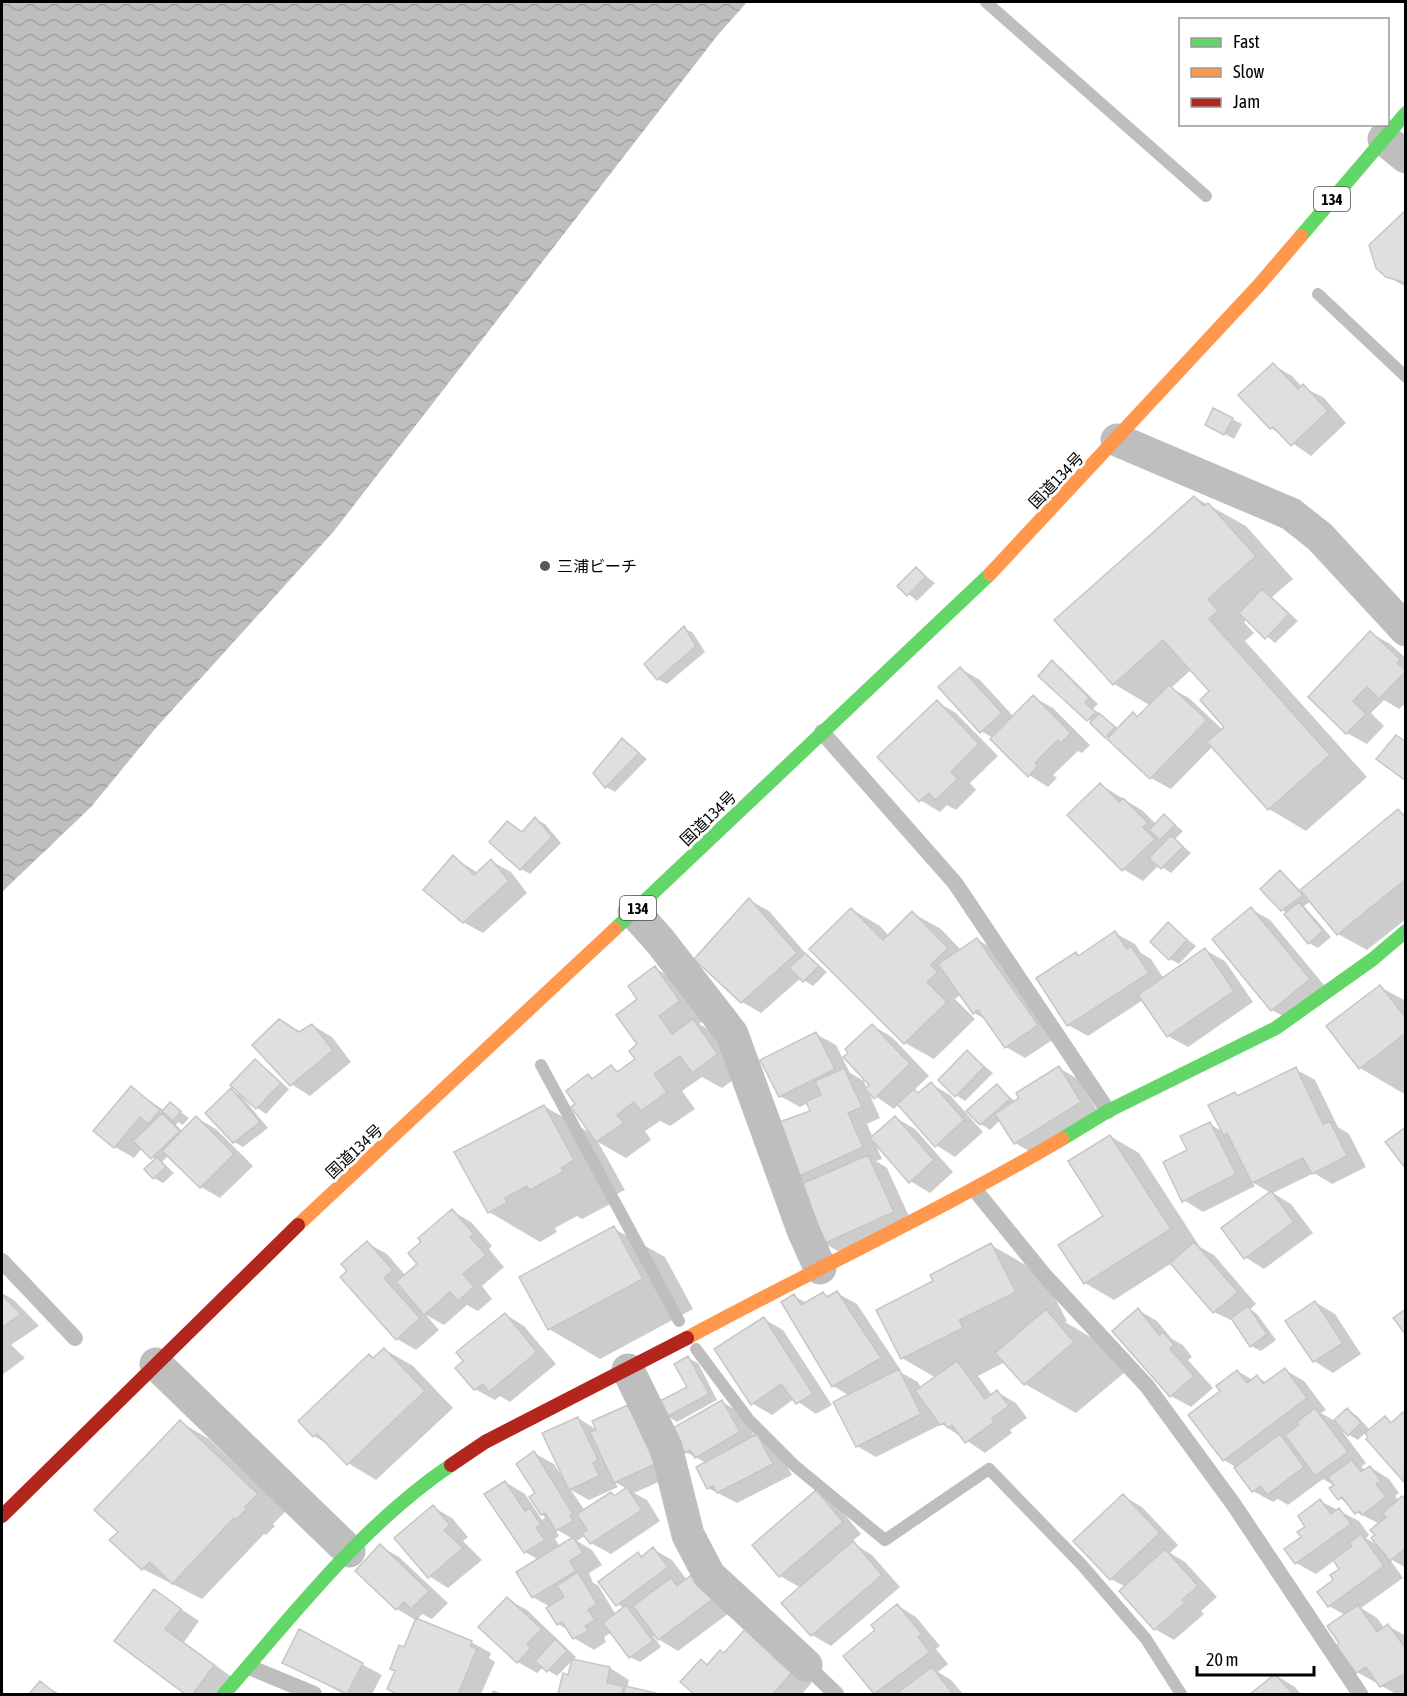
<svg xmlns="http://www.w3.org/2000/svg" width="1407" height="1696" font-family="'Asap Condensed','Noto Sans JP',sans-serif">
<style>
.water{fill:url(#water-waves)}
.shadow{fill:#0003;fill-rule:evenodd}
.lines{fill:none;stroke-linecap:round;stroke-linejoin:round}
.stream{stroke:#bebebe;stroke-width:12}
.building{fill:#dfdfdf;stroke:#c6c6c6;stroke-width:1.5}
.lane{stroke:#bebebe;stroke-width:16}
.street{stroke:#bebebe;stroke-width:33}
.fast{stroke:#63d668;stroke-width:14}
.slow{stroke:#ff974d;stroke-width:14}
.jam{stroke:#b3261e;stroke-width:14}
.poi-dot{fill:#595959;stroke:#fff;stroke-width:2}
.labels{text-anchor:middle;dominant-baseline:central;stroke-width:6;stroke-linejoin:round;paint-order:stroke}
.shield{fill:#fff;stroke:#4c4c4c;stroke-width:1.5}
.shield-label{font-size:15px;font-weight:bold;fill:#000}
.street-label{font-size:16px;fill:#000;stroke:#fff}
.poi-label{font-size:16px;fill:#000;stroke:#fff;text-anchor:start}
</style>
<defs>
<pattern id="water-waves" width="16" height="10" patternUnits="userSpaceOnUse" patternTransform="scale(1.5)"><rect width="16" height="10" fill="#bebebe"/><path d="M0 5q4-4 8 0t8 0" fill="none" stroke="#a2a2a2"/></pattern>
</defs>
<rect width="100%" height="100%" fill="#fff"/>
<!-- water -->
<path class="water" d="M2 2H747L717 36 334 531 155 729 91 807 2 892Z"/>
<!-- shadow -->
<path class="shadow" d="M1406 212V287L1387 276Z
M1273 365 1292 376 1302 387 1323 397 1346 423 1311 456 1271 428 1240 395Z
M1232 419 1242 424 1234 439 1214 428Z
M1194 497 1246 526 1293 579 1272 597 1298 621 1275 643 1247 619 1244 622 1254 633 1245 641 1367 777 1306 831 1269 809 1213 746 1171 789 1151 778 1088 719 1052 662 1061 668 1098 704 1093 709 1119 729 1133 714 1139 718 1151 706 1114 684ZM1192 669 1211 691 1226 727 1223 730 1189 698 1171 688Z
M916 569 935 583 917 601 899 586Z
M684 628 693 633 705 652 667 684 657 679Z
M1371 633 1390 644 1406 658V703L1399 709 1384 700 1371 713 1384 726 1367 744 1347 733 1310 697Z
M961 669 980 680 1014 717 1033 697 1053 708 1090 745 1082 753 1078 751 1053 775 1057 778 1048 787 1029 775 993 738 981 731Z
M937 702 956 713 998 756 970 783 976 790 956 810 947 805 940 812 920 800Z
M622 739 647 759 615 792 606 787 595 773Z
M1101 785 1143 811 1156 824 1165 816 1183 831 1175 839 1191 853 1171 873 1159 865 1143 881 1123 869Z
M1398 811 1406 815V919L1367 950 1338 934 1311 901 1304 906 1331 937 1318 948 1309 943 1287 913 1282 910 1280 872 1301 891Z
M535 819 545 824 561 843 530 874 521 869Z
M453 857 478 873 491 861 511 872 527 893 483 933 463 922Z
M749 900 769 911 808 956 827 972 813 986 801 978 761 1013 742 1002Z
M851 909 880 926 889 936 912 913 941 929 961 950 977 939 996 951 1057 1037 1025 1058 1006 1047 987 1020 974 1013 961 994 955 999 975 1019 934 1059 905 1043Z
M1251 909 1270 920 1329 991 1291 1021 1272 1010Z
M1168 924 1196 946 1179 964 1170 959Z
M1115 933 1135 944 1141 953 1151 959 1164 979 1205 950 1225 961 1253 1002 1188 1047 1168 1036 1143 1000 1088 1036 1068 1025 1076 954 1080 956Z
M655 968 684 985 708 1018 699 1024 722 1037 746 1071 722 1088 702 1077 682 1091 695 1109 670 1126 660 1121 645 1131 651 1140 626 1158 598 1142 625 1190 611 1197 614 1202 582 1219 577 1216 555 1228 557 1232 540 1242 489 1212 544 1106 592 1134 577 1104 589 1076 594 1079 611 1067 620 1072 637 1059 640 1000Z
M1380 987 1406 1001V1095L1360 1068Z
M312 1025 332 1037 351 1062 310 1096 291 1084 300 1033Z
M873 1026 892 1037 929 1076 913 1091 919 1094 931 1084 950 1095 983 1132 955 1157 936 1145 899 1104 894 1109 868 1091 880 1118 867 1124 873 1138 896 1118 915 1129 953 1172 930 1193 910 1181 874 1141 882 1159 876 1161 887 1168 912 1223 843 1254 824 1243 807 1184 796 1177 812 1112 808 1103 800 1107 780 1096 816 1034 836 1045 850 1073 864 1081 867 1089 871 1086Z
M968 1052 993 1073 965 1101 956 1095Z
M255 1060 289 1089 266 1114 243 1098 268 1128 243 1147 234 1142 231 1090 242 1096Z
M1059 1068 1078 1079 1099 1114 1034 1154 1015 1143 1000 1120 990 1130 981 1124 997 1086 1016 1102Z
M1295 1069 1315 1080 1338 1127 1349 1134 1366 1167 1332 1184 1314 1173 1273 1193 1291 1204 1313 1233 1264 1269 1245 1257 1271 1193 1252 1182 1255 1186 1203 1212 1184 1200 1189 1151 1210 1124 1223 1132 1235 1094 1240 1096Z
M131 1088 165 1111 170 1104 189 1118 183 1125 178 1122 176 1125 183 1132 197 1118 216 1129 253 1166 220 1198 201 1187 169 1155 162 1162 174 1173 163 1183 154 1178 156 1160 142 1148 134 1158 115 1147Z
M1110 1136 1139 1153 1200 1247 1214 1255 1256 1304 1250 1309 1257 1314 1276 1340 1261 1351 1251 1346 1235 1322 1214 1312 1172 1263 1114 1300 1085 1283 1106 1216Z
M452 1211 471 1222 492 1246 489 1249 504 1267 482 1286 492 1299 478 1311 467 1305 444 1325 426 1315 439 1330 416 1350 397 1339 349 1271 367 1243 387 1254 406 1276 420 1264 423 1242Z
M613 1228 665 1257 693 1309 600 1359 549 1329Z
M991 1245 1043 1275 1067 1321 1065 1322 1097 1341 1124 1373 1076 1413 1025 1384 1005 1362 978 1376 992 1395 997 1392 1016 1403 1027 1418 1010 1430 1012 1433 985 1453 942 1424 876 1457 857 1446 850 1396 833 1386 783 1302 794 1296 807 1303 823 1293 830 1297 837 1293 857 1304 900 1369 898 1371 918 1382 921 1388 936 1378 902 1358 935 1281Z
M2 1293 14 1300 39 1326 11 1345 25 1358 2 1375Z
M1315 1302 1335 1314 1361 1354 1333 1373 1314 1361Z
M1138 1310 1157 1321 1172 1339 1183 1345 1192 1357 1188 1360 1213 1388 1191 1407 1171 1396Z
M505 1314 524 1326 556 1364 510 1402 500 1396 495 1400 475 1389Z
M764 1319 783 1330 832 1405 816 1414 794 1399 772 1415 753 1404Z
M384 1349 413 1366 453 1408 376 1480 348 1463 332 1447 314 1436 370 1356 375 1358Z
M688 1358 698 1363 717 1400 677 1422 667 1416 689 1388Z
M1285 1370 1304 1381 1326 1410 1321 1413 1335 1421 1348 1410 1357 1416 1370 1430 1385 1418 1393 1423 1406 1415V1481L1368 1439 1370 1437 1366 1432 1358 1440 1342 1431 1366 1463 1361 1467 1366 1470 1370 1467 1389 1479 1399 1493 1395 1496 1399 1501 1406 1500V1568L1389 1558 1403 1578 1361 1608 1377 1618 1385 1629 1388 1626 1406 1636 1405 1694H1396L1357 1672 1345 1615 1329 1606 1335 1580 1341 1569 1335 1560 1316 1574 1296 1563 1303 1537 1320 1501 1359 1521 1369 1535 1366 1538 1379 1546 1377 1535 1380 1524 1356 1512 1351 1505 1339 1498 1335 1486 1323 1479 1288 1505 1278 1499 1273 1502 1253 1491 1237 1468 1224 1460 1222 1391 1237 1371 1253 1380 1257 1377 1267 1383Z
M722 1402 741 1413 755 1437 777 1447 792 1475 737 1503 708 1488 706 1463 686 1452Z
M628 1407 674 1475 634 1493 647 1500 660 1521 611 1554 591 1543 586 1535 577 1541 592 1550 602 1565 589 1573 593 1583 598 1585 616 1615 624 1608 617 1604 638 1554 643 1557 653 1549 672 1560 687 1580 732 1611 678 1651 653 1636 661 1647 640 1662 630 1657 612 1632 604 1637 606 1642 594 1650 574 1638 570 1631 558 1624 550 1607 533 1597 539 1560 525 1552 505 1482 525 1494 542 1520 545 1518 531 1497 537 1493 534 1453 554 1464 563 1478 578 1418 597 1430ZM615 1482 627 1489 616 1496 611 1493 585 1511 571 1490 589 1500 618 1487ZM554 1528 573 1539 560 1547 555 1539 559 1536Z
M180 1422 209 1439 286 1511 273 1524 275 1526 266 1535 264 1534 202 1599 143 1569 112 1540 120 1532Z
M816 1492 835 1503 861 1534 851 1542 872 1555 900 1587 831 1646 812 1635 801 1588 780 1576Z
M1123 1496 1142 1507 1178 1545 1170 1553 1185 1562 1217 1597 1201 1611 1204 1614 1174 1640 1155 1629 1126 1587 1111 1579Z
M433 1507 452 1518 468 1537 463 1541 482 1560 448 1588 429 1576Z
M380 1546 399 1557 448 1603 432 1619 422 1614 417 1620 471 1642 491 1653 489 1658 495 1662 481 1694H397L405 1649 417 1621 397 1609 357 1571Z
M154 1591 199 1621 184 1642 233 1678 220 1694H188L116 1641Z
M507 1599 527 1610 576 1657 557 1676 543 1667 537 1673 518 1662Z
M897 1605 916 1617 940 1646 936 1649 948 1664 938 1672 951 1680 963 1694H876L845 1656 877 1630Z
M300 1631 382 1675 372 1694H344L284 1662Z
M725 1654 814 1680 802 1694H696L682 1682 701 1661 708 1665Z
M573 1660 610 1668 629 1680 627 1688 656 1694H560L564 1675 569 1676Z
M1275 1675 1295 1687 1301 1694H1253Z
M40 1683 60 1694H31Z
M493 1690 502 1694H491Z"/>
<g class="lines">
<!-- stream -->
<path class="stream" d="M986 2 1206 196
M1318 294 1406 377
M541 1065 679 1321
M696 1349 749 1420 795 1466 885 1540 989 1469 1082 1565 1146 1639 1181 1694"/>
</g>
<!-- building -->
<path class="building" d="M1406 210V283L1386 277 1376 268 1369 245Z
M1273 363 1298 389 1303 384 1328 411 1291 446 1273 427 1270 429 1238 395Z
M1213 408 1233 418 1224 435 1205 425Z
M1194 496 1204 506 1208 503 1256 556 1208 599 1218 611 1209 619 1330 755 1268 810 1207 742 1224 727 1200 700 1209 691 1163 640 1113 685 1054 620Z
M916 567 926 577 907 596 897 586Z
M1262 589 1289 614 1265 639 1239 613Z
M684 626 696 646 657 680 644 664Z
M1370 631 1400 659 1397 663 1406 671 1379 699 1367 687 1353 701 1366 714 1346 734 1308 697Z
M1052 660 1089 698 1085 703 1096 712 1087 721 1038 676Z
M960 667 1002 713 980 733 938 687Z
M1169 685 1207 720 1150 779 1107 739 1133 712 1137 717Z
M1033 695 1071 733 1061 743 1058 740 1035 763 1038 766 1028 777 990 739Z
M937 700 979 744 951 772 958 779 935 800 929 793 919 802 877 757Z
M1099 713 1115 727 1105 738 1090 723Z
M1396 735 1406 742V781L1376 759Z
M622 738 639 753 605 788 593 773Z
M1100 783 1119 802 1123 798 1148 823 1143 827 1155 839 1122 871 1067 815Z
M1398 809 1406 818V879L1337 935 1300 890Z
M1164 814 1175 825 1160 840 1149 830Z
M535 817 552 837 520 870 489 842 507 821 522 832Z
M1171 835 1183 847 1161 869 1149 858Z
M453 855 474 875 491 859 509 881 463 923 423 890Z
M1280 870 1303 895 1281 911 1260 889Z
M749 898 797 953 741 1003 694 959Z
M1299 902 1323 931 1308 944 1284 914Z
M1251 907 1310 979 1271 1011 1212 939Z
M851 908 883 940 912 911 948 948 931 965 938 972 927 982 947 1002 904 1044 809 949Z
M1168 922 1187 940 1169 960 1150 942Z
M1115 931 1127 949 1131 946 1149 973 1067 1026 1036 978 1076 952 1078 956Z
M977 938 1038 1025 1005 1048 978 1010 973 1014 938 964Z
M1205 948 1234 991 1167 1037 1138 995Z
M805 953 819 966 803 982 789 968Z
M655 966 680 1001 659 1016 672 1034 693 1019 718 1054 692 1073 680 1056 654 1074 667 1092 641 1111 634 1102 617 1115 624 1123 596 1142 571 1107 575 1104 566 1091 588 1074 592 1079 611 1065 617 1072 635 1059 629 1051 637 1044 616 1015 637 999 628 986Z
M1380 985 1406 1018V1033L1359 1069 1326 1026Z
M279 1019 299 1032 312 1024 333 1050 290 1086 252 1045Z
M872 1024 910 1064 874 1099 865 1089 869 1085 843 1057 848 1053 845 1049Z
M816 1032 835 1069 779 1097 760 1060Z
M967 1050 984 1067 955 1097 938 1080Z
M255 1059 281 1083 256 1109 230 1085Z
M1059 1066 1081 1102 1014 1144 995 1114 1019 1098 1016 1093Z
M1296 1067 1323 1124 1330 1121 1347 1156 1312 1174 1303 1158 1252 1183 1227 1133 1224 1136 1208 1105 1235 1092 1237 1096Z
M844 1068 862 1107 848 1113 863 1147 795 1178 771 1125 810 1111 806 1102 821 1095 815 1081Z
M931 1082 964 1120 935 1147 897 1104 914 1089 918 1093Z
M997 1084 1010 1099 980 1125 966 1111Z
M131 1086 160 1110 148 1124 140 1117 114 1148 93 1131Z
M231 1088 260 1122 233 1143 205 1113Z
M170 1102 181 1111 173 1121 162 1111Z
M544 1105 574 1160 561 1168 563 1172 530 1190 527 1186 505 1198 507 1203 488 1213 454 1152Z
M162 1113 180 1131 151 1159 133 1141Z
M196 1116 234 1154 200 1188 162 1151Z
M895 1116 934 1160 909 1183 870 1138Z
M1210 1122 1236 1174 1182 1202 1163 1162 1187 1150 1180 1136Z
M1406 1127V1169L1385 1142Z
M1110 1135 1171 1229 1084 1284 1058 1245 1103 1216 1068 1161Z
M868 1155 894 1212 823 1244 797 1186Z
M157 1157 166 1167 153 1179 144 1169Z
M1271 1191 1294 1222 1244 1259 1221 1228Z
M452 1209 474 1234 470 1237 486 1255 463 1274 474 1287 458 1301 450 1292 424 1315 396 1282 417 1264 408 1253 421 1242 418 1238Z
M614 1226 643 1279 548 1330 519 1277Z
M367 1241 393 1270 384 1278 420 1318 396 1340 340 1277 347 1271 341 1264Z
M1194 1242 1238 1292 1213 1313 1170 1263Z
M991 1243 1016 1292 959 1320 963 1328 901 1359 876 1310 933 1281 930 1275Z
M837 1291 881 1358 832 1387 781 1302 794 1294 801 1305 823 1292 827 1297Z
M2 1295 21 1314 2 1327Z
M1315 1301 1343 1343 1313 1362 1285 1321Z
M1248 1306 1267 1334 1250 1347 1231 1318Z
M1138 1308 1159 1335 1163 1332 1174 1345 1170 1349 1194 1376 1170 1397 1112 1331Z
M1046 1309 1074 1342 1024 1385 995 1353Z
M1406 1309V1335L1393 1318Z
M505 1313 537 1352 489 1392 483 1384 474 1390 455 1368 463 1361 456 1352Z
M764 1317 813 1394 796 1404 781 1384 751 1405 714 1349Z
M384 1348 425 1391 347 1465 317 1434 313 1437 298 1421 369 1354 373 1358Z
M688 1356 709 1394 666 1417 658 1402 687 1387 674 1364Z
M957 1361 985 1399 997 1390 1009 1406 992 1418 994 1422 965 1443 952 1425 948 1428 944 1423 940 1425 915 1391Z
M1285 1368 1307 1398 1223 1461 1188 1415 1220 1391 1216 1386 1237 1370 1247 1383 1257 1375 1263 1384Z
M899 1369 921 1414 856 1447 833 1402Z
M722 1400 740 1432 695 1458 690 1450 685 1453 671 1429Z
M628 1405 655 1464 614 1483 590 1432 596 1430 592 1421Z
M1315 1408 1348 1452 1315 1476 1285 1435 1299 1425 1297 1422Z
M1347 1408 1361 1423 1348 1436 1334 1420Z
M1403 1412 1406 1415 1404 1482 1366 1439 1368 1437 1365 1433 1385 1416 1391 1423Z
M578 1417 598 1460 593 1463 599 1476 569 1490 542 1433Z
M180 1420 258 1494 245 1507 247 1508 236 1520 234 1518 172 1584 150 1562 142 1570 109 1540 118 1532 94 1510Z
M757 1434 773 1464 717 1493 713 1486 707 1489 696 1467Z
M1280 1434 1304 1467 1267 1495 1261 1486 1252 1492 1234 1468Z
M534 1451 573 1514 570 1516 573 1521 556 1531 545 1513 541 1515 529 1497 535 1493 516 1464Z
M1352 1460 1361 1472 1370 1466 1381 1481 1376 1484 1386 1497 1362 1515 1359 1511 1355 1514 1342 1497 1338 1500 1329 1488 1334 1485 1328 1477Z
M505 1481 525 1511 530 1508 541 1525 536 1528 545 1540 524 1553 484 1494Z
M627 1487 642 1510 590 1544 582 1533 587 1530 577 1514 611 1492 614 1496Z
M816 1490 843 1522 779 1577 752 1545Z
M1123 1494 1160 1533 1110 1580 1073 1541Z
M1402 1496 1406 1500V1548L1390 1561 1371 1538 1375 1535 1370 1530 1386 1517 1383 1513Z
M1320 1499 1331 1514 1339 1508 1351 1524 1295 1564 1284 1549 1301 1537 1297 1532 1305 1527 1298 1516Z
M433 1505 450 1525 444 1530 463 1548 428 1578 394 1538Z
M1361 1534 1384 1566 1328 1607 1317 1592 1333 1580 1330 1575 1339 1569 1333 1560 1352 1546 1349 1543Z
M573 1537 583 1553 570 1561 576 1571 532 1598 516 1572Z
M853 1541 882 1575 811 1636 781 1603Z
M380 1544 429 1591 411 1609 404 1602 396 1610 355 1571Z
M653 1547 668 1567 616 1606 598 1582 638 1552 641 1557Z
M1165 1549 1198 1586 1182 1600 1185 1603 1154 1630 1119 1591Z
M578 1572 597 1604 588 1610 595 1620 585 1626 588 1631 573 1639 562 1622 557 1625 546 1608 564 1597 557 1586Z
M694 1573 713 1599 658 1640 633 1606 671 1578 677 1586Z
M154 1589 181 1609 165 1629 214 1665 193 1694H185L114 1641Z
M507 1597 542 1629 527 1644 531 1648 517 1663 478 1627Z
M897 1604 922 1634 918 1637 930 1652 874 1694 843 1656 875 1630 871 1625Z
M626 1605 653 1641 629 1658 603 1623Z
M1358 1605 1377 1632 1388 1624 1406 1649V1673L1380 1687 1366 1667 1356 1673 1336 1646 1339 1643 1327 1626Z
M416 1618 472 1641 470 1646 477 1649 458 1694H396L387 1689 395 1671 390 1669 399 1645 404 1647Z
M748 1626 796 1668 773 1694H694L680 1682 701 1659 707 1665 720 1650 724 1653Z
M299 1629 363 1663 347 1694 282 1663Z
M555 1639 567 1651 547 1672 535 1661Z
M572 1659 610 1667 607 1683 624 1686 622 1694H558L563 1673 568 1675Z
M932 1667 953 1694H896Z
M1275 1674 1293 1694H1250Z
M40 1681 56 1694H29Z
M625 1686 656 1693V1694H624Z"/>
<g class="lines">
<!-- lane -->
<path class="lane" d="M822 732 955 883 1108 1111
M975 1190 1045 1276 1147 1386 1234 1505 1360 1694
M2 1261 75 1338
M806 1665 836 1694
M249 1667 314 1694"/>
<!-- street -->
<path class="street" d="M1384 139 1406 157
M1117 440 1291 514 1320 537 1406 630
M634 912 660 941 732 1034 803 1230 820 1268
M156 1364 349 1551
M628 1370 666 1447 688 1535 709 1575 806 1665"/>
<!-- fast -->
<path class="fast" d="M1301 236 1406 113
M615 929 990 574
M1062 1139 1108 1111 1276 1028 1373 959 1406 931
M224 1694C294 1614 362 1525 451 1465"/>
<!-- slow -->
<path class="slow" d="M990 574 1259 285 1301 236
M298 1225 615 929
M687 1338C811 1271 940 1211 1062 1139"/>
<!-- jam -->
<path class="jam" d="M451 1465 485 1442 687 1338
M2 1516 298 1225"/>
</g>
<!-- markers -->
<circle class="poi-dot" cx="545" cy="566" r="6"/>
<g class="labels">
<!-- shield labels -->
<g class="shield">
<rect x="1314" y="187" width="36" height="24" rx="4.5"/>
<rect x="620" y="896" width="36" height="24" rx="4.5"/>
</g>
<g class="shield-label">
<text x="1332" y="199">134</text>
<text x="638" y="908">134</text>
</g>
<!-- street labels -->
<g class="street-label">
<text transform="translate(1056 480) rotate(-46)">国道134号</text>
<text transform="translate(708 818) rotate(-44)">国道134号</text>
<text transform="translate(354 1151) rotate(-43)">国道134号</text>
</g>
<!-- poi labels -->
<g class="poi-label">
<text x="557" y="566">三浦ビーチ</text>
</g>
</g>
<!-- border -->
<rect width="1407" height="1696" fill="none" stroke="#000000" stroke-width="6"/>
<!-- legend -->
<rect x="1179" y="18" width="210" height="108" fill="#ffffff" stroke="#999999" stroke-width="1.5"/>
<rect x="1191" y="38" width="30" height="9" fill="#63d668" stroke="#999999" stroke-width="1.5"/>
<text x="1233" y="48" font-size="18" fill="#000000">Fast</text>
<rect x="1191" y="68" width="30" height="9" fill="#ff974d" stroke="#999999" stroke-width="1.5"/>
<text x="1233" y="78" font-size="18" fill="#000000">Slow</text>
<rect x="1191" y="98" width="30" height="9" fill="#b3261e" stroke="#999999" stroke-width="1.5"/>
<text x="1233" y="108" font-size="18" fill="#000000">Jam</text>
<!-- scale -->
<path d="M1197 1666v9h117v-9" fill="none" stroke="#000000" stroke-width="3"/>
<text x="1206" y="1666" font-size="18" fill="#000000" stroke="#ffffff" stroke-width="4.5" paint-order="stroke">20 m</text>
</svg>
